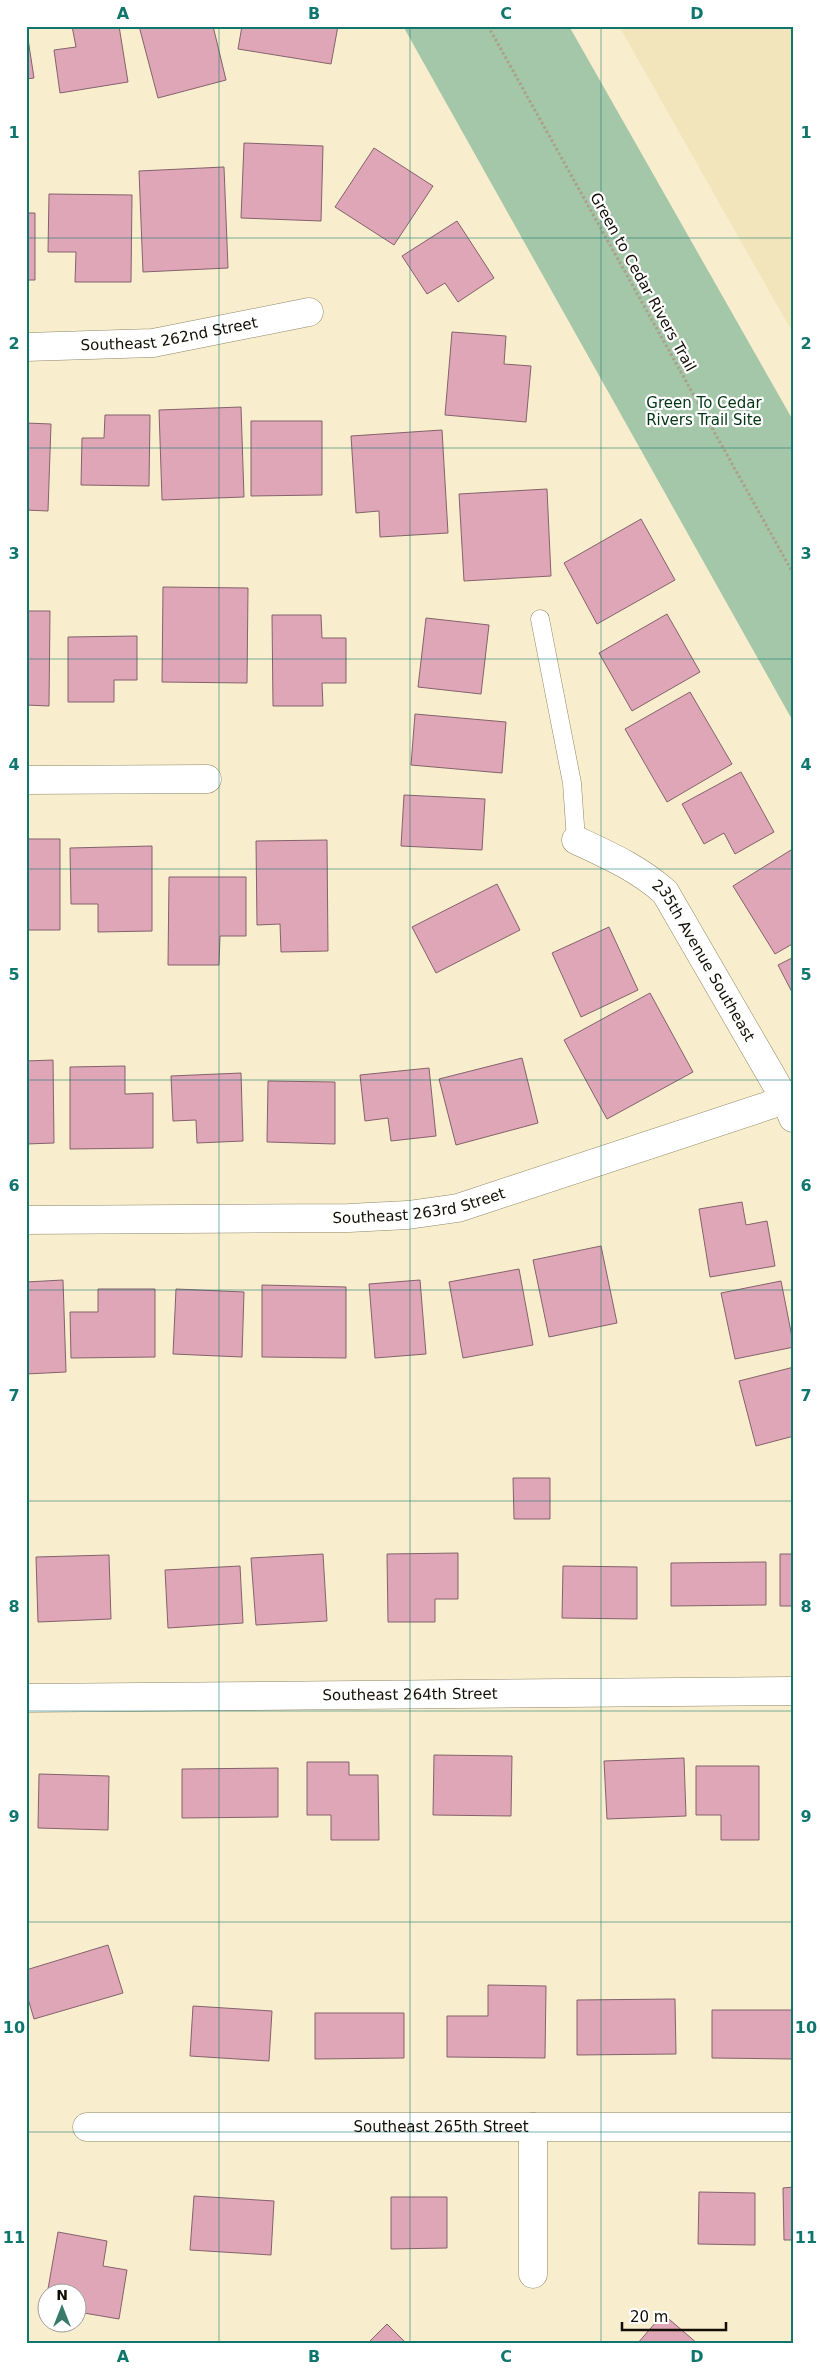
<svg xmlns="http://www.w3.org/2000/svg" width="820" height="2370" font-family="'DejaVu Sans',sans-serif">
<style>
.built{fill:#f2e4bb}
.green{fill:#a4c6a9}
.building{fill:#dea6b6;stroke:#84626c}
.lines{fill:none;stroke-linecap:round;stroke-linejoin:round}
.lane-casing{stroke:#908667;stroke-width:19}
.street-casing{stroke:#908667;stroke-width:29}
.path{stroke:#aaa188;stroke-width:3;stroke-dasharray:2.5 2.5;stroke-linecap:butt}
.lane{stroke:#fff;stroke-width:18}
.street{stroke:#fff;stroke-width:28}
.grid{fill:none;stroke:#0f766e;stroke-width:1;stroke-opacity:0.55}
.labels{text-anchor:middle;dominant-baseline:central;stroke-width:4.5;stroke-linejoin:round;paint-order:stroke}
.street-label{font-size:15px;fill:#120e04;stroke:#fff}
.park-label{font-size:15px;fill:#013412;stroke:#fff}
.neatline{fill:none;stroke:#0f766e;stroke-width:2}
.grid-label{font-size:16px;text-anchor:middle;font-weight:bold;fill:#0f766e}
</style>
<rect width="100%" height="100%" fill="#f8edcc"/>
<!-- built -->
<path class="built" d="M619 26H794V335Z"/>
<!-- green -->
<path class="green" d="M403 26H569L794 422V723Z"/>
<!-- building -->
<path class="building" d="M26 26 34 78 26 79Z
M72 26H119L128 82 60 93 54 50 76 47Z
M139 26H213L226 80 158 98Z
M242 26H338L331 64 238 49Z
M244 143 323 146 321 221 241 218Z
M374 148 433 186 394 245 335 207Z
M224 167 228 268 143 272 139 171Z
M49 194 132 195 131 282H75L76 252H48Z
M26 213H35V280H26Z
M457 221 494 278 458 302 445 283 427 294 402 256Z
M452 332 506 336 504 364 531 366 526 422 445 415Z
M241 407 244 497 162 500 159 410Z
M105 415H150L149 486 81 485 82 438H104Z
M251 421H322V495L251 496Z
M26 423 51 424 48 511 26 510Z
M442 430 448 533 380 537 379 511 356 513 351 436Z
M547 489 551 576 464 581 459 494Z
M641 519 675 580 597 624 564 563Z
M163 587 248 588 247 683 162 682Z
M26 611H50L49 706 26 705Z
M667 614 700 672 632 711 599 653Z
M272 615H321L322 638H346V683H322L323 706H273Z
M426 618 489 625 481 694 418 687Z
M137 636V680H114V702H68V637Z
M690 692 732 764 667 802 625 729Z
M415 714 506 722 502 773 411 765Z
M741 772 774 832 735 854 724 833 704 844 682 804Z
M404 795 485 799 482 850 401 846Z
M26 839H60V930H26Z
M327 840 328 951 281 952 280 924 257 925 256 841Z
M152 846V931L98 932V904H71L70 848Z
M791 850 794 855V943L775 954 733 886Z
M169 877H246V936H220L219 965H168Z
M497 884 520 930 436 973 412 927Z
M609 927 638 990 581 1017 552 953Z
M794 957V996L778 965Z
M650 993 693 1072 607 1119 564 1040Z
M522 1058 538 1123 456 1145 439 1079Z
M53 1060 54 1143 26 1144V1061Z
M125 1066V1094L153 1093V1148L70 1149V1067Z
M429 1068 436 1136 391 1141 388 1118 365 1121 360 1075Z
M241 1073 243 1141 197 1143 196 1120 173 1121 171 1076Z
M268 1081 335 1082V1144L267 1142Z
M742 1202 746 1225 767 1221 775 1266 710 1277 699 1209Z
M601 1246 617 1323 549 1337 533 1260Z
M519 1269 533 1345 463 1358 449 1282Z
M63 1280 66 1372 26 1374V1282Z
M420 1280 426 1354 375 1358 369 1284Z
M781 1281 794 1347 735 1359 721 1293Z
M262 1285 346 1287V1358L262 1357Z
M98 1289H155V1357L71 1358 70 1312H98Z
M176 1289 244 1292 242 1357 173 1354Z
M794 1367V1436L756 1446 739 1381Z
M513 1478H550V1519H514Z
M458 1553V1599H435V1622H388L387 1554Z
M323 1554 327 1621 256 1625 251 1558Z
M780 1554H794V1606H780Z
M109 1555 111 1619 38 1622 36 1557Z
M766 1562V1605L671 1606V1563Z
M240 1566 243 1623 168 1628 165 1570Z
M563 1566 637 1567V1619L562 1618Z
M434 1755 512 1756 511 1816 433 1815Z
M684 1758 686 1816 607 1819 604 1761Z
M307 1762H349V1775H378L379 1840H331V1815H307Z
M696 1766H759V1840H721V1815H696Z
M278 1768V1817L182 1818V1769Z
M39 1774 109 1776 108 1830 38 1828Z
M108 1945 123 1993 34 2019 26 1992V1970Z
M488 1985 546 1986 545 2058 447 2057V2016H488Z
M675 1999 676 2054 577 2055V2000Z
M193 2006 272 2011 269 2061 190 2056Z
M712 2010H794V2059L712 2058Z
M315 2013H404V2058L315 2059Z
M794 2187V2240H784L783 2188Z
M699 2192 755 2193V2245L698 2244Z
M194 2196 274 2201 271 2255 190 2250Z
M391 2197H447V2248L391 2249Z
M58 2232 107 2241 103 2266 127 2270 119 2319 78 2312V2292H48V2307L45 2306Z
M663 2314 698 2344H637Z
M387 2324 407 2344H367Z"/>
<g class="lines">
<!-- lane casing -->
<g class="lane-casing">
<path id="lane" d="M540 619 572 783 576 840"/>
</g>
<!-- street casing -->
<g class="street-casing">
<g id="street">
<path id="s1" d="M26 347 153 343 309 312"/>
<path d="M26 780 207 779"/>
<path id="s2" d="M576 840C608 855 638 868 665 892L786 1101 793 1118"/>
<path id="s3" d="M26 1220 349 1218 408 1215 458 1208 794 1097"/>
<path id="s4" d="M26 1698 794 1691"/>
<path id="s5" d="M87 2127H794"/>
<path d="M533 2127V2274"/>
</g>
</g>
<!-- path -->
<path class="path" d="M488 26 794 575"/>
<!-- lane -->
<use href="#lane" class="lane"/>
<!-- street -->
<use href="#street" class="street"/>
</g>
<!-- grid -->
<path class="grid" d="M219 26V2344M410 26V2344M601 26V2344M26 238H794M26 448H794M26 659H794M26 869H794M26 1080H794M26 1290H794M26 1501H794M26 1711H794M26 1922H794M26 2132H794"/>
<g class="labels">
<!-- street labels -->
<g class="street-label">
<text transform="translate(643 282) rotate(61)">Green to Cedar Rivers Trail</text>
<text stroke="none"><textPath href="#s1" startOffset="144">Southeast 262nd Street</textPath></text>
<text stroke="none"><textPath href="#s2" startOffset="182">235th Avenue Southeast</textPath></text>
<text stroke="none"><textPath href="#s3" startOffset="394">Southeast 263rd Street</textPath></text>
<text stroke="none"><textPath href="#s4" startOffset="384">Southeast 264th Street</textPath></text>
<text stroke="none"><textPath href="#s5" startOffset="354">Southeast 265th Street</textPath></text>
</g>
<!-- park labels -->
<g class="park-label">
<text x="704" y="403">Green To Cedar<tspan x="704" dy="17">Rivers Trail Site</tspan></text>
</g>
</g>
<!-- border -->
<rect width="820" height="2370" fill="none" stroke="#ffffff" stroke-width="55"/>
<!-- north arrow -->
<g transform="translate(62 2308)"><circle r="24" fill="#ffffff" stroke="#a09f9b"/>
<path d="M0-4L9 19L0 12L-9 19Z" fill="#397a6a"/>
<text y="-8" font-size="14" font-weight="bold" text-anchor="middle" fill="#120e04">N</text>
</g>
<!-- scale -->
<path d="M622 2322v8h104v-8" fill="none" stroke="#120e04" stroke-width="2.5"/>
<text x="630" y="2322" font-size="15" fill="#120e04" stroke="#ffffff" stroke-width="4" paint-order="stroke">20 m</text>
<rect x="28" y="28" width="764" height="2314" class="neatline"/>
<g class="grid-label">
<text x="123" y="19">A</text>
<text x="314" y="19">B</text>
<text x="506" y="19">C</text>
<text x="697" y="19">D</text>
<text x="14" y="138">1</text>
<text x="806" y="138">1</text>
<text x="14" y="349">2</text>
<text x="806" y="349">2</text>
<text x="14" y="559">3</text>
<text x="806" y="559">3</text>
<text x="14" y="770">4</text>
<text x="806" y="770">4</text>
<text x="14" y="980">5</text>
<text x="806" y="980">5</text>
<text x="14" y="1191">6</text>
<text x="806" y="1191">6</text>
<text x="14" y="1401">7</text>
<text x="806" y="1401">7</text>
<text x="14" y="1612">8</text>
<text x="806" y="1612">8</text>
<text x="14" y="1822">9</text>
<text x="806" y="1822">9</text>
<text x="14" y="2033">10</text>
<text x="806" y="2033">10</text>
<text x="14" y="2243">11</text>
<text x="806" y="2243">11</text>
<text x="123" y="2362">A</text>
<text x="314" y="2362">B</text>
<text x="506" y="2362">C</text>
<text x="697" y="2362">D</text>
</g>
</svg>
